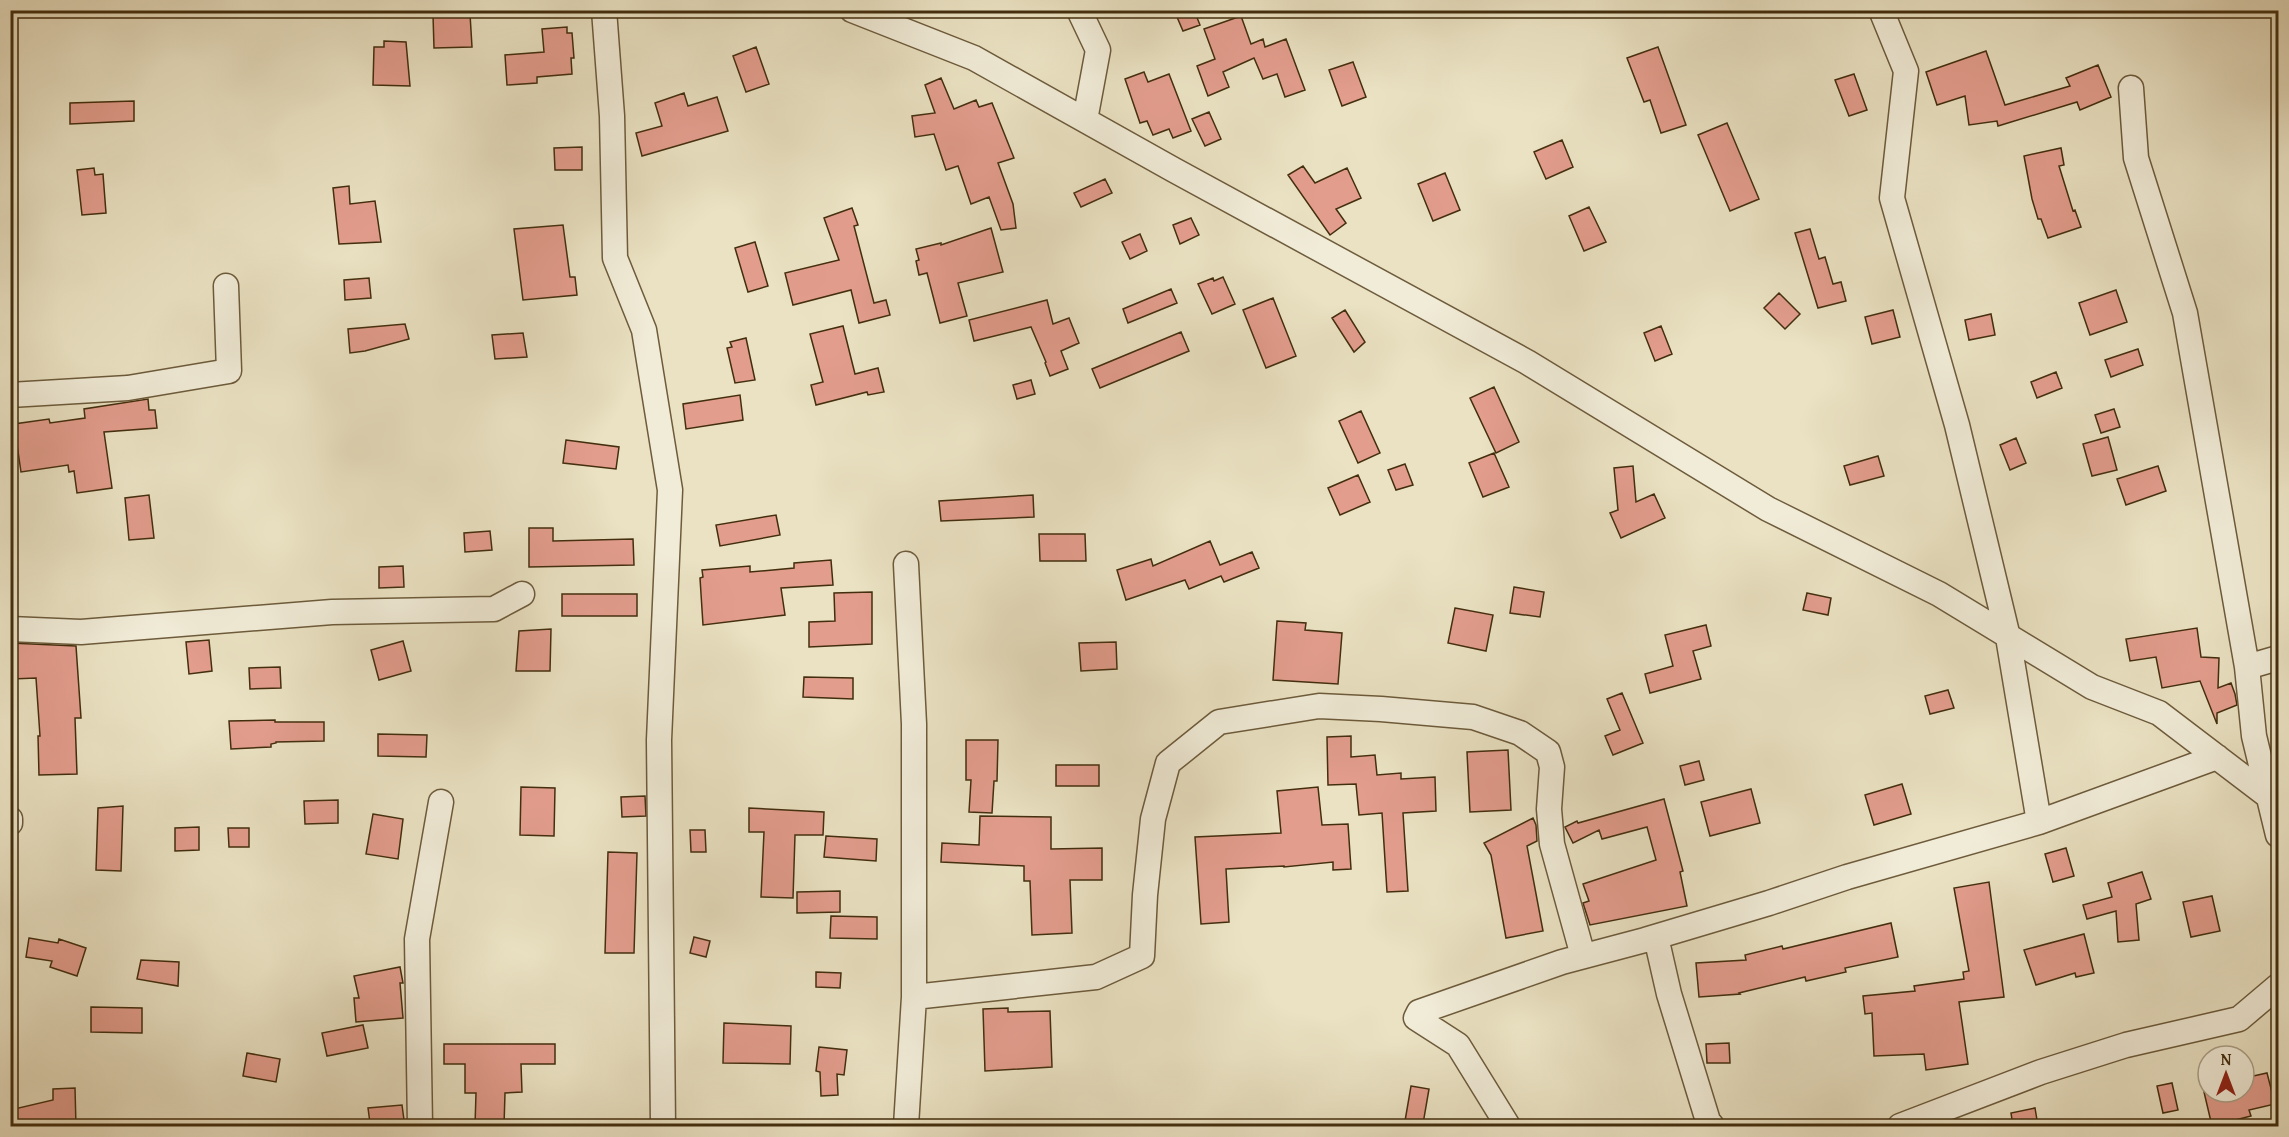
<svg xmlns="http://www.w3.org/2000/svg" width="2289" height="1137" font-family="'Gentium Book Plus',serif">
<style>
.building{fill:#e39d8d;stroke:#432e0e;stroke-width:1.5}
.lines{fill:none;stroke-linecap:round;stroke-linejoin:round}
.street-casing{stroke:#6d5b3b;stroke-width:27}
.street{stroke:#f1ecd8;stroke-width:24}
</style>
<rect width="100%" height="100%" fill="#eae2c3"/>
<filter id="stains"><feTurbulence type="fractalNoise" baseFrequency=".00333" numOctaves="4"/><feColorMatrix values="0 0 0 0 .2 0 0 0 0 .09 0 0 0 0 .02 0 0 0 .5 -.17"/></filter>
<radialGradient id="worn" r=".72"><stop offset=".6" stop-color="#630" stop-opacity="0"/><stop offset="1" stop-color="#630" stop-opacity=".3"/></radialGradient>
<!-- building -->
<path class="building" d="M1174 10H1194L1200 25 1183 31Z
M470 14 472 47 434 48 433 15Z
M1241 16 1251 44 1263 39 1265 47 1286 39 1305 90 1285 97 1277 74 1263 79 1254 58 1223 72 1229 87 1208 96 1197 66 1215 59 1204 29Z
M567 27V33H572L574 58H571L572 74 537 77V83L507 85 505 55 544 52 542 29Z
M384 41 406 42 410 86 373 85 374 47H384Z
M756 47 769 84 746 92 733 56Z
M1658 47 1686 125 1661 133 1650 100 1644 102 1627 58Z
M1986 51 2005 105 2070 86 2066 78 2098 65 2111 97 2080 110 2077 102 1998 126 1997 121 1969 125 1965 96 1937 105 1926 72Z
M1353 62 1366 97 1342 106 1329 70Z
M1144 72 1148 82 1169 74 1191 131 1173 138 1169 129 1153 135 1147 121 1140 123 1125 79Z
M1854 74 1867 110 1849 116 1835 80Z
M941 78 954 109 976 100 979 107 992 103 1014 158 998 163 1013 204 1016 228 1001 230 989 197 971 204 958 166 946 170 934 134 915 137 912 116 935 113 925 85Z
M684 93 688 106 717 97 728 131 642 156 636 133 662 126 655 103Z
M134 101V121L70 124V103Z
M1209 112 1221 139 1205 146 1192 119Z
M1727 123 1759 199 1730 211 1698 135Z
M1562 140 1573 167 1546 179 1534 152Z
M582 147V170H555L554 148Z
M2061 148 2064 165 2059 166 2073 211 2075 210 2081 227 2048 238 2041 219H2038L2032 199 2024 156Z
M1303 166 1315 183 1347 168 1361 198 1336 209 1346 223 1330 235 1288 175Z
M94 168 95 175 103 174 106 213 82 215 77 170Z
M1445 173 1460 210 1433 221 1418 184Z
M1105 179 1112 193 1081 207 1074 193Z
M349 186 350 204 375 201 381 242 339 244 333 188Z
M1589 207 1606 242 1584 251 1569 216Z
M852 208 858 225 854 226 874 303 886 300 890 315 859 323 851 290 793 305 785 273 839 260 824 218Z
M1191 218 1199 235 1180 244 1173 225Z
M563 225 570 277H575L577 295 523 300 514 229Z
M991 228 1003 272 958 283 967 316 940 323 927 273 919 275 916 261 919 260 916 249 941 243V245Z
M1810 229 1819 259 1825 257 1833 284 1841 282 1846 301 1818 308 1795 233Z
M1140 234 1147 251 1130 259 1122 242Z
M755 242 768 286 748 292 735 248Z
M1223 277 1235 304 1212 314 1198 284 1213 278 1214 281Z
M369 278 371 298 345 300 344 280Z
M1171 289 1177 303 1128 323 1123 309Z
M2116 290 2127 322 2090 335 2079 303Z
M1779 293 1800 314 1785 329 1764 308Z
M1273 298 1296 356 1266 368 1243 310Z
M1047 300 1053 324 1069 318 1079 343 1061 351 1068 369 1050 376 1045 363 1046 362 1031 327 974 341 969 320Z
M1345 310 1365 342 1354 352 1332 318Z
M1893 310 1900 337 1872 344 1865 317Z
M1991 314 1995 335 1969 340 1965 320Z
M405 324 409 339 365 351 350 353 348 329Z
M843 326 855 374 878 368 884 392 868 395 867 392 816 405 811 385 823 382 810 334Z
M1661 326 1672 354 1655 361 1644 333Z
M1181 332 1189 351 1100 388 1092 369Z
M523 333 527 357 495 359 492 335Z
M746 338 755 380 735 383 727 348 732 347 730 342Z
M2138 349 2143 365 2111 377 2105 360Z
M2056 372 2062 388 2037 398 2031 382Z
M1031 380 1035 394 1017 399 1013 385Z
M1494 387 1519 442 1496 453 1470 398Z
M740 395 743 420 686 429 683 404Z
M148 399 149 410H155L157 428 104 432 112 488 77 493 74 471 69 472 68 465 21 472 14 424 49 419 50 423 85 418 84 409Z
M2114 409 2120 427 2101 433 2095 415Z
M1361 411 1380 453 1358 463 1339 421Z
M2108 437 2117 470 2092 476 2083 444Z
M2016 438 2026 463 2010 470 2000 445Z
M566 440 619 447 616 469 563 463Z
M1494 453 1509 487 1483 497 1469 463Z
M1878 456 1884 476 1850 485 1844 466Z
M1405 464 1413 485 1396 490 1388 470Z
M1633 466 1636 502 1654 494 1665 518 1621 538 1610 513 1618 510 1614 468Z
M2158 466 2166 491 2126 505 2117 479Z
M1358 475 1370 502 1340 515 1328 488Z
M149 495 154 538 129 540 125 498Z
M1033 495 1034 517 941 521 939 501Z
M776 515 780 535 720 546 716 525Z
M529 528H553V541L633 539 634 565 529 567Z
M490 531 492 550 465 552 464 533Z
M1039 534H1085L1086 561H1040Z
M1210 541 1220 565 1252 552 1259 568 1224 582 1221 576 1189 589 1185 580 1126 600 1117 570 1151 559 1153 566Z
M831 560 833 585 781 588 785 615 703 625 700 578 703 577 702 570 750 566V572L794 568V563Z
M403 566 404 587 379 588V567Z
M1514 587 1544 592 1540 617 1510 613Z
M872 592V644L809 647V622L835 621 834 593Z
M1807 593 1831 598 1828 615 1803 610Z
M562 594H637V616H562Z
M1455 608 1493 615 1486 651 1448 643Z
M1277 621 1306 623 1305 630 1342 633 1338 684 1273 680Z
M1706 625 1711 646 1693 651 1701 679 1650 693 1645 674 1673 666 1665 635Z
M2197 628 2201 657 2219 658 2218 688 2231 683 2235 694 2237 705 2217 713V724L2200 681 2162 688 2156 657 2130 661 2126 639Z
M551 629 550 671H516L519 631Z
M209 640 212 671 189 674 186 642Z
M403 641 411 671 379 680 371 650Z
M1116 642 1117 669 1081 671 1079 643Z
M10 643 76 646 81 718H75L77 774 39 775 38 736H40L36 678 12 679Z
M280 667 281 688 250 689 249 668Z
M804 677 853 678V699L803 697Z
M1948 690 1954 708 1930 714 1925 696Z
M1622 693 1643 743 1613 755 1605 736 1620 730 1607 699Z
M275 720V722H324V741L276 742V743L271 744V747L231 749 229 721Z
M378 734 427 735 426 757 378 756Z
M1351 736V757L1375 755 1377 775 1401 773V779L1435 777 1436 811 1403 813 1408 891 1387 892 1382 813 1359 815 1356 784 1328 785 1327 737Z
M966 740H998L997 781H994L992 813 969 812 971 780H966Z
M1508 750 1511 810 1470 812 1467 752Z
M1699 761 1704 780 1685 785 1680 766Z
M1056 765H1099V786H1056Z
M1902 784 1911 814 1874 825 1865 795Z
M521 787 555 788 554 836 520 835Z
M1318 787 1322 825 1348 824 1351 869 1333 870V862L1284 867V866L1226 869 1229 922 1201 924 1195 837 1281 833 1277 791Z
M1751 789 1760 823 1710 836 1701 802Z
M645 796 646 816 622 817 621 797Z
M1664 799 1683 871 1680 872 1687 906 1590 925 1583 903 1589 901 1583 884 1656 860 1647 827 1602 839 1599 830 1573 843 1565 827 1577 821 1578 823Z
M338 800V823L305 824 304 801Z
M123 806 121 871 96 870 98 808Z
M749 808 824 812 823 835H795L793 898 761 897 764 832H749Z
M373 814 403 819 398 859 366 854Z
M980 816 1051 817V849L1102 848V880H1070L1072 933 1032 935 1030 881H1024V866L941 862 942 843 979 845Z
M1533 818 1536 825 1537 841 1527 846 1543 931 1506 938 1491 855 1484 843Z
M199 827V850L175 851V828Z
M228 828H249V847H229Z
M690 830H705L706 852H691Z
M826 836 877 839 876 861 824 857Z
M2066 848 2074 876 2053 882 2045 854Z
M608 852 637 853 634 953H605Z
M2142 872 2151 899 2136 904 2139 940 2118 942 2116 911 2087 919 2083 905 2112 897 2108 883Z
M1989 882 2004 997 1959 1002 1968 1064 1926 1070 1924 1054 1874 1056 1872 1013 1865 1014 1863 996 1915 991 1914 986 1964 979 1963 972 1969 971 1954 888Z
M840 891V912L797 913V892Z
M2212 896 2220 931 2191 937 2183 902Z
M831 916 877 917V939L830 938Z
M1891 923 1898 957 1845 968 1846 972 1806 981 1805 977 1739 993 1740 994 1699 997 1696 963 1746 960 1745 955 1782 946 1783 949Z
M2084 934 2094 973 2076 977 2075 973 2036 985 2024 950Z
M694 937 710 941 706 957 690 953Z
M29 938 58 943 59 939 86 948 77 976 50 967 52 961 26 957Z
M141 960 179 962 178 986 137 979Z
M400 967 403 983H400L403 1018 356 1022 354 998H359L354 976Z
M816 972 841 973 840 988 816 987Z
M91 1007 142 1008V1033L91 1032Z
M1008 1008V1012L1050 1011 1052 1067 985 1071 983 1009Z
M724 1023 791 1026 790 1064 723 1063Z
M363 1025 368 1048 327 1056 322 1033Z
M1729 1043 1730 1063H1707L1706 1044Z
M444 1044H555V1064H521L522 1092 505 1093 504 1126H475L476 1093H465V1064H444Z
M819 1047 847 1050 844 1075 837 1074 838 1095 821 1096 820 1072 816 1071Z
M247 1053 280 1059 276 1082 243 1076Z
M2267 1073 2275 1104 2249 1110 2251 1116 2212 1126 2204 1092H2244V1078Z
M2172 1083 2178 1110 2163 1113 2157 1086Z
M1411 1086 1429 1089 1423 1124 1405 1121Z
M75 1088 76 1126H10V1110L53 1100V1089Z
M402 1105 404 1120 370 1123 368 1108Z
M2035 1108 2038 1126H2013L2011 1113Z"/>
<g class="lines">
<!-- street casing -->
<g class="street-casing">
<path id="street" d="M604 10 612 116 615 258 644 330 670 490 659 740 663 1126
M852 10 974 58 1174 170 1527 362 1768 509 1939 594 2092 687 2159 713 2268 796 2278 802
M1079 10 1098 50 1085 120
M1881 10 1906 71 1892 198 1957 425 2008 637 2039 822
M2131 88 2136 158 2185 313 2247 667 2254 736 2278 835
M10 395 128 388 229 371 226 286
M906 564 914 724V997L906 1126
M10 629 81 632 332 612 494 609 522 594
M2247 667 2278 658
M10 819V823
M1656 937 1669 994 1708 1121 1712 1126
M914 997 1096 977 1142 956 1145 895 1153 819 1168 763 1219 722 1319 706 1381 709 1473 717 1520 733 1548 752 1552 767 1549 809 1552 844 1583 956
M420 1126 417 939 441 802
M1508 1126 1458 1045 1416 1018 1419 1012 1562 962 1645 940 1769 903 1847 877 2039 822 2217 757
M1900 1126 2041 1072 2126 1045 2239 1019 2278 986"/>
</g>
<!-- street -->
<use href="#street" class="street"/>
</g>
<!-- margin -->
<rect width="2289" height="1137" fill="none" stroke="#eae2c3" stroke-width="36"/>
<rect x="12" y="12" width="2265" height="1113" fill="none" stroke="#432e0e" stroke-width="3"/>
<rect x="18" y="18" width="2253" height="1101" fill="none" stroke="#432e0e" stroke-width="1.5"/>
<!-- north arrow -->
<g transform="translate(2226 1074)"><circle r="28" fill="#f1ecd8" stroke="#aba087" stroke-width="1.5"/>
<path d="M0-4.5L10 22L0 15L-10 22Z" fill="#8f2418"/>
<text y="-9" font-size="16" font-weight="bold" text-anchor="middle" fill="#432e0e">N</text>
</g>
<rect width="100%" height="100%" filter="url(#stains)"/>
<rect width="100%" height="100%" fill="url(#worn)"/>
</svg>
